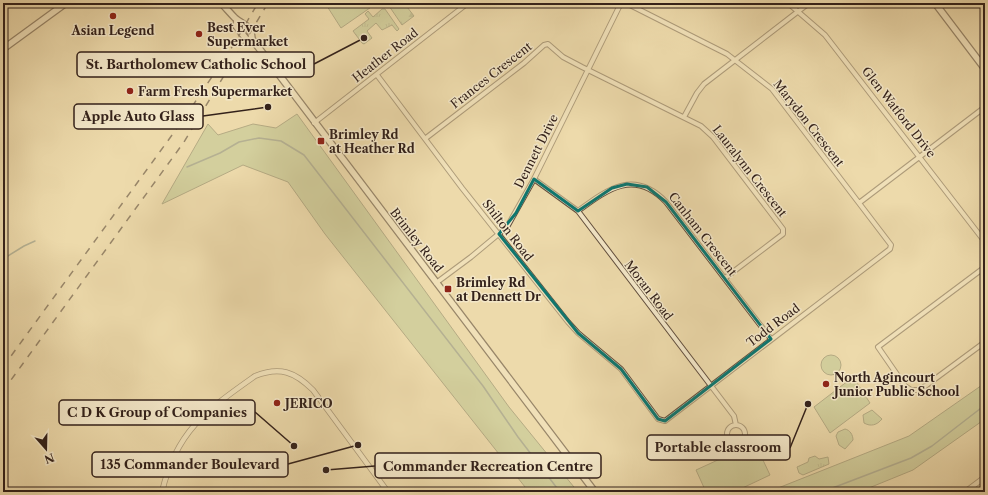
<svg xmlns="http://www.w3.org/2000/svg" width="988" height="495" font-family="'Libre Caslon Text',serif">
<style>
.grass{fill:#b3c18d;stroke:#737154}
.forest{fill:url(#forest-firs);stroke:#737154}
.park{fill:url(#park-tufts);stroke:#737154}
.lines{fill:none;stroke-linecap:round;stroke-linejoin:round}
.stream{stroke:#717d73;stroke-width:1.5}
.minor-casing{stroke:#624f3e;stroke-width:6}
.tertiary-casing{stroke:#624f3e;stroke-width:6}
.secondary-casing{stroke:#33211a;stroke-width:8}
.minor{stroke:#f3e7c8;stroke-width:4}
.tertiary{stroke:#f3e7c8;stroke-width:4.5}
.secondary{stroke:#f3e7c8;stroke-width:5.5}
.rail{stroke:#33211a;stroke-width:1.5;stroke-dasharray:7 7;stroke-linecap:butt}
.marked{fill:none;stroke:#0f766e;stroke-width:3;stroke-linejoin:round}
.poi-dot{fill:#8f2418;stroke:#f3e7c8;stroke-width:1.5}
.labels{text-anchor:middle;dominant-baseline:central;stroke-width:3;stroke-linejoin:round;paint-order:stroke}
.poi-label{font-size:12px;font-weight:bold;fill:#33211a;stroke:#f3e7c8;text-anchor:start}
.street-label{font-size:12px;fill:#33211a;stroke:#f3e7c8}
.leader{fill:none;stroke:#33211a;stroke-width:1.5}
.callout-dot{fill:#33211a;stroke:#f3e7c8;stroke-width:1.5}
.callout{fill:#f3e7c8;stroke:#33211a;stroke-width:1.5}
.callout-label{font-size:13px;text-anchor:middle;font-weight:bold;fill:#33211a}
</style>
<defs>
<pattern id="forest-firs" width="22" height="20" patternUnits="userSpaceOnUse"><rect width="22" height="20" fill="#b3c18d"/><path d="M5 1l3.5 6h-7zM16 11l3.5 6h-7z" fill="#929c72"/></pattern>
<pattern id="park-tufts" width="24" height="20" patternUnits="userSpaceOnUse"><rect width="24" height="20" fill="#b3c18d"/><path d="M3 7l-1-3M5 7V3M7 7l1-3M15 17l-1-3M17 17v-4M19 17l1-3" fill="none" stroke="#929c72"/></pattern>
</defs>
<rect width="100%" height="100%" fill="#eddaab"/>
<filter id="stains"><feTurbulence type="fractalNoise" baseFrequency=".005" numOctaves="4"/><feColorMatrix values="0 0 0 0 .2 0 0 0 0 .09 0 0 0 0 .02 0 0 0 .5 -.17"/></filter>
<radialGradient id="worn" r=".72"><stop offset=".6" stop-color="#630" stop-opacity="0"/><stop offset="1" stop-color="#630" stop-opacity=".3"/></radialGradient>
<!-- grass -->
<path class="grass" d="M325 3H377L341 28Z
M297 114 509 407 578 492H529L325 234 288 182 243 165 162 204 208 124 218 135 253 124 276 128Z
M821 365a10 10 0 1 1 20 0a10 10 0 1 1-20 0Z
M853 377 870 403 830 433 814 407Z
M985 383V419L913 470 859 492H768L909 436Z
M872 410 882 419C877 425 871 427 864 423L863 415Z
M845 429C850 430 853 435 853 440L845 449 839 445 836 436 838 432Z
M755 443 770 475 734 492H706L696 470Z"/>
<!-- forest -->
<path class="forest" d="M387 3H404L414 16 402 25Z"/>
<!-- park -->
<path class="park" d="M382 9H385L399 29 397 31 392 25 382 30 376 23 367 31 372 38 364 44 362 43 353 31 369 19 365 14 368 11 373 17Z
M815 456 819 459 828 457 829 464 803 475 799 473 797 467 808 462 809 458Z"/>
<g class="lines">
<!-- stream -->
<path class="stream" d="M187 167 220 153 239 142 259 138 281 141 304 155 483 386 518 437 560 492
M3 259 24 246 35 241
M822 492 911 458 932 446 985 405"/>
<!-- minor casing -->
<g class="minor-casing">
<path id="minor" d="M788 3 825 35 985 242
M377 75 462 188 568 322 578 333 621 369 658 419 665 421 890 249 891 245 772 89 727 54 626 3
M684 117 697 93 704 84 809 3
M314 123 468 3
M426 138 524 63 544 45 548 44 563 57 582 67 701 126 713 137 780 225 783 229V234L725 278
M534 179 578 211 734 416 736 425
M859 203 985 107
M578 211C608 189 634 169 666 202L771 339
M985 267 878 347 905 386 911 390H920L985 342
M436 283 471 257 507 227 534 179 621 3
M727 434a9 9 0 1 1 18 0a9 9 0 1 1-18 0Z"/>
</g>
<!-- tertiary casing -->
<g class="tertiary-casing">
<path id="tertiary" d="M162 492C176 431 207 410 255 376 280 366 295 372 313 390L388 492
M965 492 985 477"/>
</g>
<!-- secondary casing -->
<g class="secondary-casing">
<path id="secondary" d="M221 3C226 8 230 13 235 18 243 25 251 24 252 39L595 492
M935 3 985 69
M237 20 236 26 247 40 252 39
M3 49 66 3"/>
</g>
<!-- minor -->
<use href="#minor" class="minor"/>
<!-- tertiary -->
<use href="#tertiary" class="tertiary"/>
<!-- secondary -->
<use href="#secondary" class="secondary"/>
<!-- rail -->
<path class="rail" d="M3 367 183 120 232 47 258 3
M3 391 184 142 268 3"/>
</g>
<!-- marked area -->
<path d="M0 0H988V495H0ZM534 179 578 211 612 188 627 184 647 187 666 202 771 339 665 421 658 419 621 369 578 333 499 234 516 213Z" fill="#eddaab" fill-opacity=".55" fill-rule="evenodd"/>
<path class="marked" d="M534 179 578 211 612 188 627 184 647 187 666 202 771 339 665 421 658 419 621 369 578 333 499 234 516 213Z"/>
<!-- markers -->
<g class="poi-dot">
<circle cx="113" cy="16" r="4"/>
<circle cx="199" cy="34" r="4"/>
<circle cx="130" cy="91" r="4"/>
<rect x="317" y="137" width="8" height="8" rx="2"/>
<rect x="444" y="285" width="8" height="8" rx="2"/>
<circle cx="826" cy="384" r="4"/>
<circle cx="277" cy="403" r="4"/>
</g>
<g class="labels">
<!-- poi labels -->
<g class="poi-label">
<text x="207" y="27">Best Ever<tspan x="207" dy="14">Supermarket</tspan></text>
<text x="113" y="30" text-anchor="middle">Asian Legend</text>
<text x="138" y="91">Farm Fresh Supermarket</text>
<text x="329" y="134">Brimley Rd<tspan x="329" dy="14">at Heather Rd</tspan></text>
<text x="456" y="282">Brimley Rd<tspan x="456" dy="14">at Dennett Dr</tspan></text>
<text x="834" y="377">North Agincourt<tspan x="834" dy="14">Junior Public School</tspan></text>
<text x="285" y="403">JERICO</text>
</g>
<!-- street labels -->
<g class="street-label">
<text transform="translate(385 55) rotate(-38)">Heather Road</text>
<text transform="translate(491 75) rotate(-38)">Frances Crescent</text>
<text transform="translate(899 112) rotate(52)">Glen Watford Drive</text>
<text transform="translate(809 123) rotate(52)">Marydon Crescent</text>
<text transform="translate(536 151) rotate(-63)">Dennett Drive</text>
<text transform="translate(750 171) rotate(52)">Lauralynn Crescent</text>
<text transform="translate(508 230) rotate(52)">Shilton Road</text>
<text transform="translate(703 234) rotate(52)">Canham Crescent</text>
<text transform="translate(417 240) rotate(52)">Brimley Road</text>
<text transform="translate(649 290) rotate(53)">Moran Road</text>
<text transform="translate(773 325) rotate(-37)">Todd Road</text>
</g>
</g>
<!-- callouts -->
<path class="leader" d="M364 38L314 64M268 107L203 116M294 446L255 412M808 404L790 448M358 445L288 464M326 470L375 466"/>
<g class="callout-dot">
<circle cx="364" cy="38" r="4"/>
<circle cx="268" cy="107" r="4"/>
<circle cx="294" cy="446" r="4"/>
<circle cx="808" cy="404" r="4"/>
<circle cx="358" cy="445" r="4"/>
<circle cx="326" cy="470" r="4"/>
</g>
<g class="callout">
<rect x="77" y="52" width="237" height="25" rx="4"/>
<rect x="74" y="104" width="129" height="25" rx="4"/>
<rect x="59" y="400" width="196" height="25" rx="4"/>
<rect x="647" y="435" width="143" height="25" rx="4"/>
<rect x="92" y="452" width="196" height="25" rx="4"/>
<rect x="375" y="453" width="226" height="25" rx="4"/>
</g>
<g class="callout-label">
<text x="196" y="69">St. Bartholomew Catholic School</text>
<text x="138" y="121">Apple Auto Glass</text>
<text x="157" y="417">C D K Group of Companies</text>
<text x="718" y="452">Portable classroom</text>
<text x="190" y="469">135 Commander Boulevard</text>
<text x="488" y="471">Commander Recreation Centre</text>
</g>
<!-- margin -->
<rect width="988" height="495" fill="none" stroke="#eddaab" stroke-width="16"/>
<rect x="4" y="4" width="980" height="487" fill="none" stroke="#33211a" stroke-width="2"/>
<rect x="8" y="8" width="972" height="479" fill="none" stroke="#33211a"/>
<!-- north arrow -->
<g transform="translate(46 449) rotate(160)" stroke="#f3e7c8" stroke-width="3" paint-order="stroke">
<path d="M0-3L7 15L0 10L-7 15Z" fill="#33211a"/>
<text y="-6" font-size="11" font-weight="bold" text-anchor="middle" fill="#33211a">N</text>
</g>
<rect width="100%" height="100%" filter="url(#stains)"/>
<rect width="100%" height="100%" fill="url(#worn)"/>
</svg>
